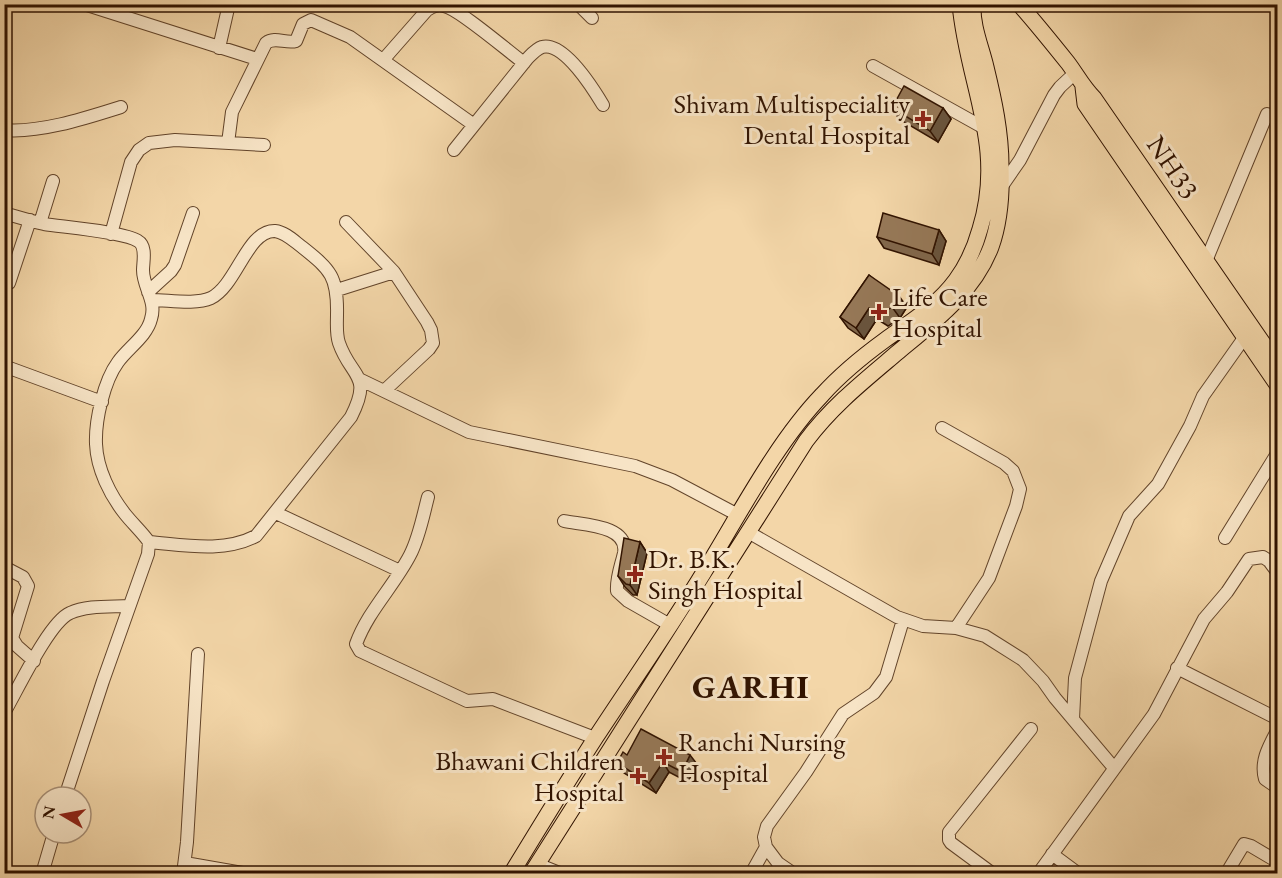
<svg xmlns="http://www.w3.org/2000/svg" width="1282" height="878" font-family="'EB Garamond',serif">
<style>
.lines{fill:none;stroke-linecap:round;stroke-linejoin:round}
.minor-casing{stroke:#62442a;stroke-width:14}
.major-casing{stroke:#311300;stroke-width:17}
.minor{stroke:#f7e4c6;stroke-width:12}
.major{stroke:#f3d6a8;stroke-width:15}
.wall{fill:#81674b;stroke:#311300;stroke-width:1.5}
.shaded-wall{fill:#69543d;stroke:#311300;stroke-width:1.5}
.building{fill:#967857;stroke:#311300;stroke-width:1.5}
.poi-dot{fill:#8f2418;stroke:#f7e4c6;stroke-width:2}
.labels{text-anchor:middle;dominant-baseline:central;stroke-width:6;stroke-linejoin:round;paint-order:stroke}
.poi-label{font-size:27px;fill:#311300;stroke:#f7e4c6;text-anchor:start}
.street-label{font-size:27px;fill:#311300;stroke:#f7e4c6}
.district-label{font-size:33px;font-weight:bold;letter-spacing:1.5px;fill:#311300;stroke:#f7e4c6}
</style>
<rect width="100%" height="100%" fill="#f3d6a8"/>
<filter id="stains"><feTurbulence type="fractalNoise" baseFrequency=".00333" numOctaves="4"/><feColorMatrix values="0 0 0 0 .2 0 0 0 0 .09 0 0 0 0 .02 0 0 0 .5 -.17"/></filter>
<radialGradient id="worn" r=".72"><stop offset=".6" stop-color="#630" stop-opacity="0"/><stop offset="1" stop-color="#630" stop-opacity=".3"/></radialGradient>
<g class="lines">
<!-- minor casing -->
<g class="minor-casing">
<path id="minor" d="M84 4 257 59
M578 4 592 18
M219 48 229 4
M384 59 427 10C432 7 437 4 444 6 458 8 509 52 524 63
M873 66 986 129
M4 130C41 133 86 118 121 107
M228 143 232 112 266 43C275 36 286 44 296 41L303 24 311 20 350 37 474 125
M454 150 527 59C531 55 536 49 542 47 564 41 594 90 603 105
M1002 186 1020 160 1054 95 1060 87 1075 73
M4 213C18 217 31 221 44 224 63 227 125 232 138 241 147 246 143 262 143 270 143 288 157 301 151 319 147 336 128 348 118 362 104 381 95 420 96 444 97 469 110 495 125 514 133 524 142 532 149 542L148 554 103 681 65 797
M346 222 394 272
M40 223 53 181
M111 234 131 162 139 150 149 143 175 140 264 145
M1206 261 1267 114
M9 283 30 220
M337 290 394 272 427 322 431 330 433 343 429 349 384 391
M148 292 171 271 175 265 193 213
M4 366 102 402
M359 379 469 432 635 466 672 480 738 515
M942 428 1004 463 1013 471 1020 489 1016 506 989 578 956 628
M428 497C423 516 419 538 410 555 394 586 368 611 356 644L360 651 467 701 493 699 595 738
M276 513 400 571
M564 521C583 525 629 525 624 553 621 566 616 578 617 591L628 601 670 625
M748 532 897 617 923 626 956 628 985 636 1023 660 1043 681 1055 698 1114 768
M1225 538 1278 452
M149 542C185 545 223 553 256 536L351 417C373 374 351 378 339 343 336 334 337 324 337 315 338 277 331 270 302 247 294 241 285 232 275 231 247 230 237 285 211 298 195 305 169 300 152 300
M4 567 23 577 28 586 12 638 17 646 34 661
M1177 668 1278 719
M4 713C17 691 49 622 70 613 87 605 110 607 129 606
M1073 719 1075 678 1101 581 1129 516 1158 484 1190 426 1203 396 1244 338
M1278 729C1269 746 1260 761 1265 779L1278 788
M1052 854 1079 874
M185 863 248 874
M537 864 562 874
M42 874 54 833
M183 874 187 842 198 654
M751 874 766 847
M794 874 778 863 766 847 764 837 767 826 806 772 843 714 874 693 886 677 903 620
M993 874 951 843 949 840V832L1031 729
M1038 874 1154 714 1204 619 1227 592 1249 559 1263 557 1269 561 1278 573
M1226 874 1244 844 1251 846 1278 862"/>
</g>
<!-- major casing -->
<g class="major-casing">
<path id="major" d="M1019 4C1036 23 1052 43 1068 63 1077 75 1083 87 1094 98L1278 365
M1083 87 1085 104 1278 386
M511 874C539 828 567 782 596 737 632 682 670 628 704 572 739 515 776 443 822 395 840 375 863 356 885 340 910 322 937 306 956 280 967 265 975 247 980 229 1006 146 967 84 960 4
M531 874 806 441C832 406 865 380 898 352 934 322 974 292 991 247 1000 222 1002 193 1001 166 1001 132 994 100 986 67 981 46 972 26 973 4"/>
</g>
<!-- minor -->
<use href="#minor" class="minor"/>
<!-- major -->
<use href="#major" class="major"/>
</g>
<!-- wall -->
<path class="wall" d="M892 108H943L951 119 938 142 899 119Z
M939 230 946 241 939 265 884 248 877 237Z
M869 275 907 307 900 318 888 326 877 319 864 339 848 328 840 317Z
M640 542 647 553 637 595H633L625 587 618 576Z
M627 755 697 764 688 782 669 772 656 793 624 773 617 763Z"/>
<!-- shaded-wall -->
<path class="shaded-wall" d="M943 108 951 119 938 142 930 131Z
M939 230 946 241 939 265 932 254Z
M899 296 907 307 900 318 892 307Z
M869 308 877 319 864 339 856 328Z
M640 542 647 553 637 595 630 585Z
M690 755 697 764 688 782 682 772Z
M663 762 669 772 656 793 649 783Z"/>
<!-- building -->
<path class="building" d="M904 86 943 108 930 131 892 108Z
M883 213 939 230 932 254 877 237Z
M869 275 899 296 892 307 880 315 869 308 856 328 840 317Z
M624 538 640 542 630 585 626 584 618 576Z
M641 729 690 755 682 772 663 762 649 783 617 763 623 752 627 755Z"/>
<!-- markers -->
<g class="poi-dot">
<path d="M920 110h6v6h6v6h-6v6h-6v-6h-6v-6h6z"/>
<path d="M876 303h6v6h6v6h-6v6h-6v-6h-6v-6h6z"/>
<path d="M632 565h6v6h6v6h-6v6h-6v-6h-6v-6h6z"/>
<path d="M661 748h6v6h6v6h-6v6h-6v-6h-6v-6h6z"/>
<path d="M635 767h6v6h6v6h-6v6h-6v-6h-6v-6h6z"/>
</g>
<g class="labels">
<!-- poi labels -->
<g class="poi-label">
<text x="910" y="103" text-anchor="end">Shivam Multispeciality<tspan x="910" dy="31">Dental Hospital</tspan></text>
<text x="892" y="296">Life Care<tspan x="892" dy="31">Hospital</tspan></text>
<text x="648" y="558">Dr. B.K.<tspan x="648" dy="31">Singh Hospital</tspan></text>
<text x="678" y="741">Ranchi Nursing<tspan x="678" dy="31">Hospital</tspan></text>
<text x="624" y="760" text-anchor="end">Bhawani Children<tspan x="624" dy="31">Hospital</tspan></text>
</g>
<!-- street labels -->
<g class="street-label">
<text transform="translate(1173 167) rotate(56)">NH33</text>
</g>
<!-- district labels -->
<g class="district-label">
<text x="751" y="686">GARHI</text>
</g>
</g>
<!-- margin -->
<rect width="1282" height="878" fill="none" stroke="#f3d6a8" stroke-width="24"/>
<rect x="6" y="6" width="1270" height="866" fill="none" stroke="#311300" stroke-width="3"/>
<rect x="12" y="12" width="1258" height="854" fill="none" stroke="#311300" stroke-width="1.5"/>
<!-- north arrow -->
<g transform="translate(63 815) rotate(280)"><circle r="28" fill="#f7e4c6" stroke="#a89077" stroke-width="1.5"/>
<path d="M0-4.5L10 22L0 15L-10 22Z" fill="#8f2418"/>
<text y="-9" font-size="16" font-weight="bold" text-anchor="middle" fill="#311300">N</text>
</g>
<rect width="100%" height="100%" filter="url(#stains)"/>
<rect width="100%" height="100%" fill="url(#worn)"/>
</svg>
